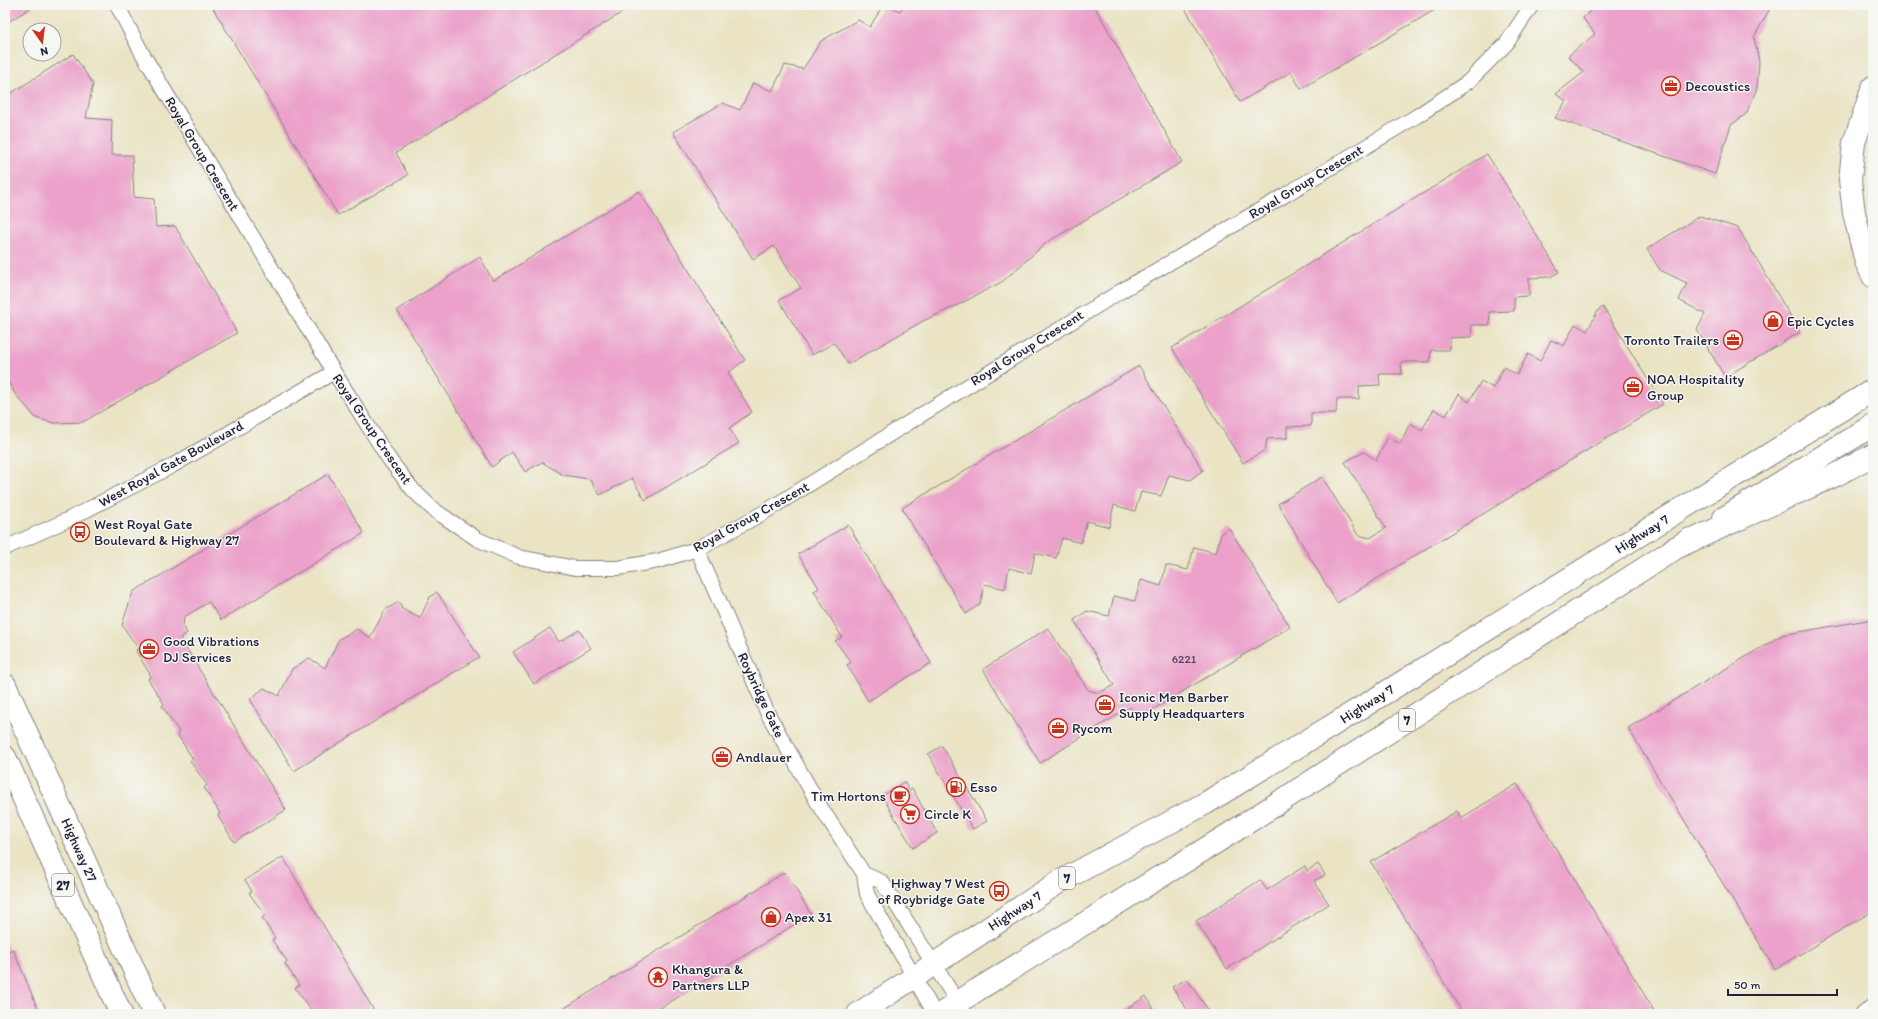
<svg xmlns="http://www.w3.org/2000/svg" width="1878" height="1019" font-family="Itim,sans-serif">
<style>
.building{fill:#eba1ca}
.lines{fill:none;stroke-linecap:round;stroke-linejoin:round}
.minor-casing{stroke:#868380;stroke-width:16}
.primary-casing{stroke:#868380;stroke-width:24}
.motorway-casing{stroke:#868380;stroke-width:24}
.minor{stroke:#fff;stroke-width:14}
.primary{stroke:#fff;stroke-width:22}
.motorway{stroke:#fff;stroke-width:22}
.labels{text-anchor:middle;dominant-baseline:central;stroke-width:3;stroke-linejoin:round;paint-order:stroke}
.number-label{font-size:12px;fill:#54425f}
.shield{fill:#f6f6f2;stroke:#626272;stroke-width:1}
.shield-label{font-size:13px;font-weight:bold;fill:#22223b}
.poi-label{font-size:14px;fill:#22223b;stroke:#f6f6f2;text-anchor:start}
.street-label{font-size:14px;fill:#22223b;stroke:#f6f6f2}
</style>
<rect width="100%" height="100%" fill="#f6f6f2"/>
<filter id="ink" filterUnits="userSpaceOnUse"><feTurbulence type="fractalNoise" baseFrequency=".025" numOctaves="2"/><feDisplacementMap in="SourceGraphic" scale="8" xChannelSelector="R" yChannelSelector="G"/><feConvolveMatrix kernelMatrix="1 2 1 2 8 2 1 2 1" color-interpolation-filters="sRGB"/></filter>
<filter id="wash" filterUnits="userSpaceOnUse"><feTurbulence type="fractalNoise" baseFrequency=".012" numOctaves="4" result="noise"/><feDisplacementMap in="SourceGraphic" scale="16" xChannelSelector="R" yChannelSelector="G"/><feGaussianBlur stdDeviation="0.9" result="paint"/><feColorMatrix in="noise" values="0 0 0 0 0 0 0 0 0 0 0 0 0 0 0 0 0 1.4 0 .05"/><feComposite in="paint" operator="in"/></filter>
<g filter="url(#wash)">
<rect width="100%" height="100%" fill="#eae4c5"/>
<g id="blocks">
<!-- building -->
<path class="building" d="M5 5H35L5 24Z
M211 5H634L396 153 408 175 338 215Z
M883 5 900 11 904 5H1094L1182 162 1046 243 1003 281 958 305 923 321 848 364 834 343 812 355 779 300 801 288 774 246 753 259 673 132 723 103 740 110 753 83 772 91 785 65 803 69 821 41 858 20 870 27Z
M1183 5H1443L1301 89 1291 72 1240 102Z
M1596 5H1772L1754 37 1759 62 1757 88 1746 114 1731 125 1715 174 1555 118 1566 101 1556 94 1584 72 1568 56 1595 34 1583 18Z
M73 54 93 84 86 118 112 120 111 155H132L134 197 154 199 156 227 175 226 237 333 83 422 54 423 36 418 15 394 5 377V340L10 336 5 328V97Z
M1487 154 1559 272 1550 277 1529 278V296L1514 297V311L1489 312 1490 325H1471L1472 337 1450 338V350H1431L1430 362H1401L1402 374H1379L1380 385 1359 386V399H1337L1336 413H1311V426L1287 427V438L1267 439 1265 450 1243 463 1172 348Z
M639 191 745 360 728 373 752 412 729 428 739 443 645 500 632 478 600 495 589 479 563 475 542 462 525 472 512 452 492 467 397 310 480 257 493 281Z
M1700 216 1738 228 1800 332 1725 377 1697 330 1705 314 1679 300 1687 283 1660 270 1647 249Z
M1603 307 1663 404 1337 603 1278 504 1322 477 1358 535 1370 538 1386 528 1345 462 1364 452 1376 460 1388 437 1400 444 1410 423 1422 430 1434 409 1446 416 1459 394 1469 402 1481 381 1493 388 1504 367 1517 375 1528 354 1540 361 1551 340 1564 346 1575 324 1587 331 1599 309Z
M1139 366 1203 470 1190 480 1169 475 1161 496 1141 492 1135 511 1114 505 1109 527 1087 521 1081 543 1062 538 1056 558 1035 553 1031 574 1009 568 1005 589 985 584 980 604 966 614 902 508Z
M328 474 364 533 221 620 209 602 184 617 183 626 187 633 180 638 286 810 234 842 218 816 220 813 204 788 207 785 190 761 193 759 177 734 179 732 162 706 164 704 148 679 151 676 136 651 138 648 122 625 133 592Z
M848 525 931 663 868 701 847 665 851 662 835 641 842 637 814 591 819 588 798 554Z
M1229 528 1290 627 1137 719 1130 707 1040 763 983 669 1048 628 1088 690 1099 693 1114 685 1074 620 1087 611 1109 616 1114 596 1135 601 1141 580 1161 586 1166 565 1188 570 1194 547 1216 553 1221 533Z
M437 592 479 657 294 771 250 699 264 688 279 696 292 669 309 658 325 668 339 639 357 629 370 638 385 610 399 602 402 609 420 618 430 597Z
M1873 619V911L1775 969 1628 728 1782 635Z
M550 628 559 642 579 630 591 648 534 684 513 652Z
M942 746 987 821 973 829 928 754Z
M904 782 909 790 912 788 937 833 913 848 882 796Z
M1517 784 1656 1014H1463L1371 862 1457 811 1461 818Z
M283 857 376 1014H309L307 1012 311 1010 295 988 299 985 285 964 287 961 272 940 275 938 262 918 265 915 249 893 252 891 245 880Z
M1318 864 1325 875 1314 881 1329 904 1227 969 1196 921 1260 880 1267 890 1305 866 1307 871Z
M785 872 811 914 651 1014H555Z
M5 942 9 951 13 949 40 1014H5Z
M1187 979 1208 1010 1202 1014H1190L1172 987Z
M1146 996 1157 1014H1119L1130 1007Z"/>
</g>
</g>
<g filter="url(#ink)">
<use href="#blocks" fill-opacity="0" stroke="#868380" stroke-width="1"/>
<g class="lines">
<!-- minor casing -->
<g class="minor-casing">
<path id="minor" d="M117 5 142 53 334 372 389 459 413 490 434 510 477 539 519 557 575 568H618L658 561 697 549 763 513 1121 291 1265 207 1417 116 1468 82 1506 44 1532 5
M5 548 65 521 170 467 334 372
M697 549 768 714 818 803 864 874 867 894 935 1014
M864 874 882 882 965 1014
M1861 1014 1873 1006"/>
</g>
<!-- primary casing -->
<g class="primary-casing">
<path id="primary" d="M1724 518 1873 425
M5 685 154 1014
M5 757 121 1014
M858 1014 1059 882 1206 803 1372 701 1873 390
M941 1014 977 990 1231 833 1690 539"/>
</g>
<!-- motorway casing -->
<g class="motorway-casing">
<path id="motorway" d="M1873 87 1854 143 1850 180 1854 213 1866 262 1873 276
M1673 549 1836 475 1873 455"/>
</g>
<!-- minor -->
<use href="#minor" class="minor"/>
<!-- primary -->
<use href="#primary" class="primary"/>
<!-- motorway -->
<use href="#motorway" class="motorway"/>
</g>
</g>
<!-- icons -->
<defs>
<g id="office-ring" transform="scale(1)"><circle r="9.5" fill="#f6f6f2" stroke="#c8321e" stroke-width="1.5"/><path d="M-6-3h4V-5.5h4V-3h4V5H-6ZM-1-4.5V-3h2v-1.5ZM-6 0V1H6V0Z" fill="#c8321e"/></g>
<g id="shop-ring" transform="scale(1)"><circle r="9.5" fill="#f6f6f2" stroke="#c8321e" stroke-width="1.5"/><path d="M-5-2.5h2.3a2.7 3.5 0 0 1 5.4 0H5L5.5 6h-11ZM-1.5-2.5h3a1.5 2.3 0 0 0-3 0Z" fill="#c8321e"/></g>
<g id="bus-ring" transform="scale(1)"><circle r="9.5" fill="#f6f6f2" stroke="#c8321e" stroke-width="1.5"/><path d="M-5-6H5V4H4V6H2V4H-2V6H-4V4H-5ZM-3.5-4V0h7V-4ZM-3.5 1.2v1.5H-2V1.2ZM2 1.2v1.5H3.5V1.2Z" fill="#c8321e"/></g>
<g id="fuel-ring" transform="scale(1)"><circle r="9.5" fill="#f6f6f2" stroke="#c8321e" stroke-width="1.5"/><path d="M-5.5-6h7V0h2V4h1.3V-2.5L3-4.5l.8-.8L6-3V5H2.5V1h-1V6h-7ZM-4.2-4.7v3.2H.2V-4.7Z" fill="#c8321e"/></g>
<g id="cafe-ring" transform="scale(1)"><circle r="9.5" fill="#f6f6f2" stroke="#c8321e" stroke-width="1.5"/><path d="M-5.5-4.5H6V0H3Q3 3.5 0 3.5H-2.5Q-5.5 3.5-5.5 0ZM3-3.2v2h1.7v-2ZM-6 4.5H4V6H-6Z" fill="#c8321e"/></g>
<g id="supermarket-ring" transform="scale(1)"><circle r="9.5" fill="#f6f6f2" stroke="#c8321e" stroke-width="1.5"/><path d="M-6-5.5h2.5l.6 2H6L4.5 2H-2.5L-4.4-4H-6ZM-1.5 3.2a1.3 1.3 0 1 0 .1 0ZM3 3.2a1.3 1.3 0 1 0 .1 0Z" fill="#c8321e"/></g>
<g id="temple-ring" transform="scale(1)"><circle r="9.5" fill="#f6f6f2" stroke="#c8321e" stroke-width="1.5"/><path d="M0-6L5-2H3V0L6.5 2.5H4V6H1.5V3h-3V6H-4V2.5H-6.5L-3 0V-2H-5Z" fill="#c8321e"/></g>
</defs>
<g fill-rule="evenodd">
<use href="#office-ring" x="1671" y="86"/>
<use href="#shop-ring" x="1773" y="321"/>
<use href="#office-ring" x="1733" y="340"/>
<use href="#office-ring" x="1633" y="387"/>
<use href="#bus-ring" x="80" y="532"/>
<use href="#office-ring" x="149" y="649"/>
<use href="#office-ring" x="1105" y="705"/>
<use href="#office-ring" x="1058" y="728"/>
<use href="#office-ring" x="722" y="757"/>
<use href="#fuel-ring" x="956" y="787"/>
<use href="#cafe-ring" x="900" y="796"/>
<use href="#supermarket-ring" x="910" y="814"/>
<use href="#bus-ring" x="999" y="891"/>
<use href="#shop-ring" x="771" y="917"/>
<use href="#temple-ring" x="658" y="977"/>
</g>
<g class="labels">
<!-- number labels -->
<g class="number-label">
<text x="1184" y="659">6221</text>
</g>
<!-- shield labels -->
<g class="shield">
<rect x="1399" y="709" width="16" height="22" rx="3"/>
<rect x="1059" y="867" width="16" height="22" rx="3"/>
<rect x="52" y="874" width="22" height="22" rx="3"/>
</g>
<g class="shield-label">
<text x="1407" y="720">7</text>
<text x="1067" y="878">7</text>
<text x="63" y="885">27</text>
</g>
<!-- poi labels -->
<g class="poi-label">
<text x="1685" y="86">Decoustics</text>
<text x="1787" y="321">Epic Cycles</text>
<text x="1719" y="340" text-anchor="end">Toronto Trailers</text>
<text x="1647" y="379">NOA Hospitality<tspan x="1647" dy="16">Group</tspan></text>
<text x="94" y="524">West Royal Gate<tspan x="94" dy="16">Boulevard &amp; Highway 27</tspan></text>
<text x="163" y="641">Good Vibrations<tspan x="163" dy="16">DJ Services</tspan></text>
<text x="1119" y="697">Iconic Men Barber<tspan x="1119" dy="16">Supply Headquarters</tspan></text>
<text x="1072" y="728">Rycom</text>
<text x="736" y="757">Andlauer</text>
<text x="970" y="787">Esso</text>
<text x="886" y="796" text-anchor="end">Tim Hortons</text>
<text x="924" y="814">Circle K</text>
<text x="985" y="883" text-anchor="end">Highway 7 West<tspan x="985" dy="16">of Roybridge Gate</tspan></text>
<text x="785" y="917">Apex 31</text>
<text x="672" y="969">Khangura &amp;<tspan x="672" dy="16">Partners LLP</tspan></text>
</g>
<!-- street labels -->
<g class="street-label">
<text transform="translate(202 154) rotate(59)">Royal Group Crescent</text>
<text transform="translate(1306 182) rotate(-31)">Royal Group Crescent</text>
<text transform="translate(1027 348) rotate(-32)">Royal Group Crescent</text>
<text transform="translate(372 429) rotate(56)">Royal Group Crescent</text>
<text transform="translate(171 464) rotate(-29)">West Royal Gate Boulevard</text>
<text transform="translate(751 517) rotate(-29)">Royal Group Crescent</text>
<text transform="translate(1642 534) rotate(-32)">Highway 7</text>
<text transform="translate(761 695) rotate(65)">Roybridge Gate</text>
<text transform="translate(1367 704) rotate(-32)">Highway 7</text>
<text transform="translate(79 850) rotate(66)">Highway 27</text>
<text transform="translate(1015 911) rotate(-33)">Highway 7</text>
</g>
</g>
<!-- margin -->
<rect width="1878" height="1019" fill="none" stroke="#f6f6f2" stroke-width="20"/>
<!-- north arrow -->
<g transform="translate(42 42) rotate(166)"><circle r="19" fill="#f6f6f2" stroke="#a1a1a9"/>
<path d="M0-3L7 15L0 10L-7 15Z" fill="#c8321e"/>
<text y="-6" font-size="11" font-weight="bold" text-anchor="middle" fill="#22223b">N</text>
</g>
<!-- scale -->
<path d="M1728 989v6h109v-6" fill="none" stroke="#22223b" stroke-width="2"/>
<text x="1734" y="989" font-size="12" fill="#22223b" stroke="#f6f6f2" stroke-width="3" paint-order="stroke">50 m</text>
</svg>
